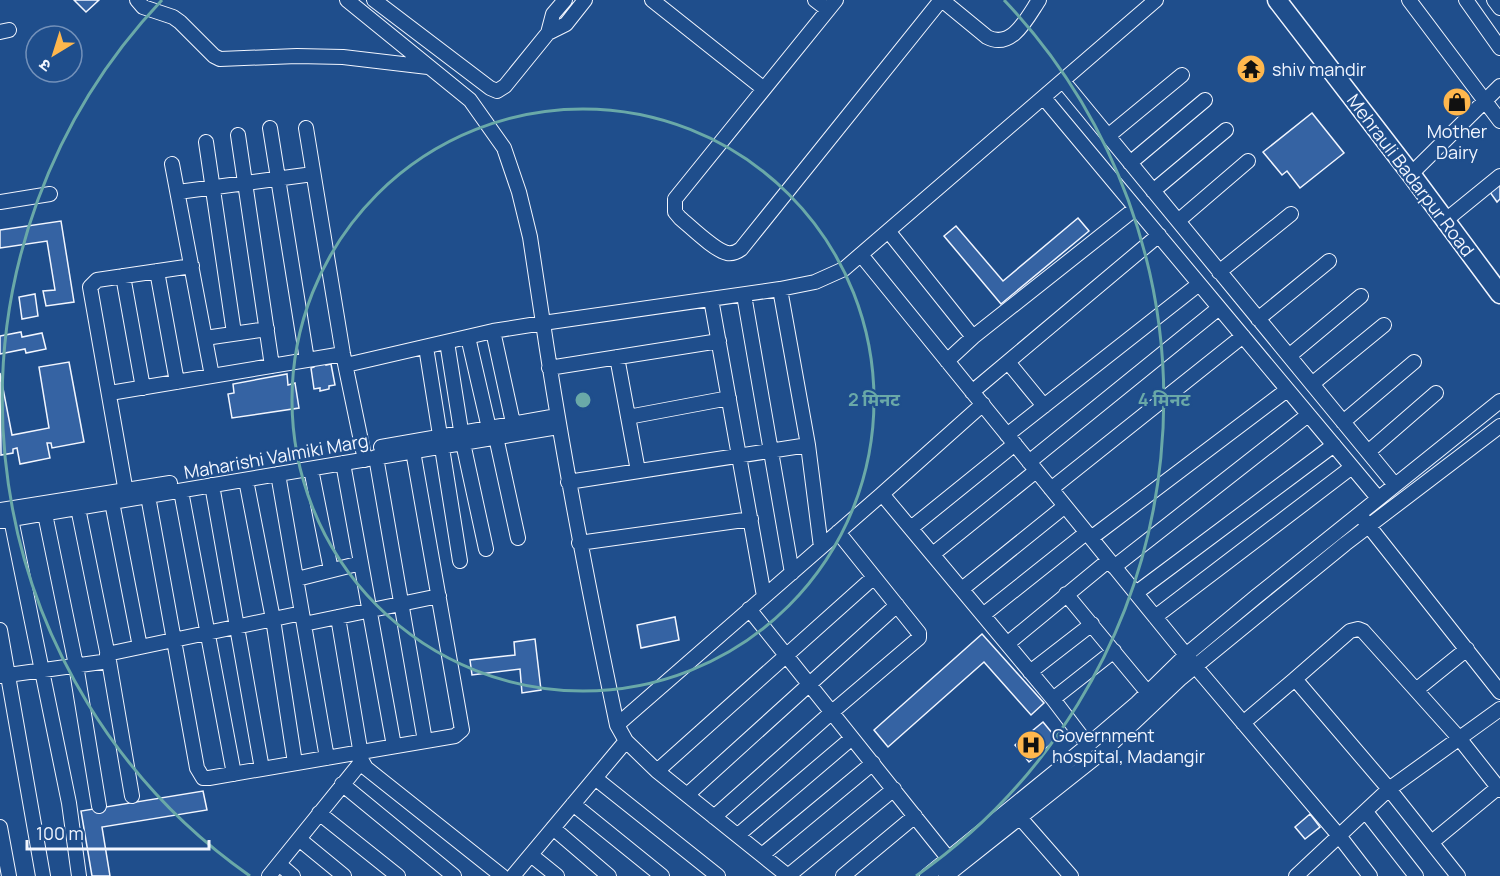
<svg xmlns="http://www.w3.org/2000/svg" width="1500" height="876" font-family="Manrope,'Noto Sans Devanagari',sans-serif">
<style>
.building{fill:#3563a3;stroke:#f2f6ff;stroke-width:1.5}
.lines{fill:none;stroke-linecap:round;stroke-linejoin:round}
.minor-casing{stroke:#f2f6ff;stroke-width:16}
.major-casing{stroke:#f2f6ff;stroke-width:21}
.minor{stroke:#1f4e8c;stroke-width:14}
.major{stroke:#1f4e8c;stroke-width:18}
.ring{fill:none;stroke:#6aa9a8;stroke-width:3}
.labels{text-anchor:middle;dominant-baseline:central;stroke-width:4.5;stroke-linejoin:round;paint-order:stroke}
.poi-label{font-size:18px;fill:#f2f6ff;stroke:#1f4e8c;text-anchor:start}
.street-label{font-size:18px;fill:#f2f6ff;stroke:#1f4e8c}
.centre{fill:#6aa9a8;stroke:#1f4e8c;stroke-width:3}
.ring-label{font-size:18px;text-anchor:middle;font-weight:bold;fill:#6aa9a8;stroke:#1f4e8c;stroke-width:4.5;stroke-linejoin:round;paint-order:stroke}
</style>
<rect width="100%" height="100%" fill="#1f4e8c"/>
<!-- building -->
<path class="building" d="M74 0H99L86 12Z
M1312 113 1344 153 1300 188 1287 171 1282 175 1263 152Z
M1500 179V199L1497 202 1487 188Z
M1078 218 1089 231 1001 304 944 236 956 226 1003 281Z
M61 221 74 302 46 306 43 291 55 290 47 241 0 248V230Z
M35 294 38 316 22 319 19 297Z
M21 332 22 337 42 333 46 349 26 353 25 349 0 354V336Z
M325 360 326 365 331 364 335 385 329 386V389L320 391V388L314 389 311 368 314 367V362Z
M69 362 84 442 52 448 51 443H47L50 458 20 464 17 448 13 449V453L1 455 0 373 12 435 49 428 39 367Z
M287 374 288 385 295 383 299 408 232 418 228 394 234 393 233 384Z
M675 617 679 640 641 648 637 625Z
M982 634 1044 703 1031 715 984 662 888 747 874 730Z
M535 639 541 690 522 693 520 669 472 675 470 660 515 655 514 642Z
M1043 722 1057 739 1029 762 1015 745Z
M203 791 207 810 102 827 110 876H92L81 811Z
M1310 814 1320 827 1305 839 1295 827Z"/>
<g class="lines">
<!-- minor casing -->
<g class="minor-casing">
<path id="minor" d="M137 0 143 7 173 17 180 22 214 56 220 59 297 56 343 57 428 67
M374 0 490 88 497 91 505 86 548 33 566 24 585 0
M652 0 764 89
M815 0 828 10
M836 0 675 199V212L680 218C691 227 714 250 727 253 733 254 737 252 741 249L941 0
M942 0 987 37C1012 50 1027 18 1039 0
M1409 0 1500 121
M1466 0 1500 48
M1494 0 1500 8
M0 32 9 30
M548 33 553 14 565 0
M1063 81 1395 485
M1044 98 1378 498
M270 128 307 360
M306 128 343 354 365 460
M238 135 272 366
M1108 136 1182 75
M206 142 234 333
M1130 163 1205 100
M172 164 212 376
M1411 174 1500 86
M1153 191 1226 130
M178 192 313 174
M0 202 50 194
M1452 215 1500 176
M1178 221 1248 161
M889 232 973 337
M862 256 1195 666 1340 837 1370 876
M157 271 177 382
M1219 272 1291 214
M123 276 143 388
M780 289 808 445 821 547
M744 295 792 573
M711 299 764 596
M1258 319 1329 261
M493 331 515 432
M468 337 491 437
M205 338 267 329
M447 342 463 443 486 549
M426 347 460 561
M1289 356 1361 296
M617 357 638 471
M947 361 973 337 1136 208
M1008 362 1044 406
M346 365 493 331 543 323 530 237 519 192 504 148 470 100 347 0
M549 368 719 341
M1312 384 1384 325
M972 392 1159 235
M110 393 343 354
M983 404 882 494 1053 699 1088 745
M628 417 729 398
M1343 422 1414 362
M1007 435 1199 284
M496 437 518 538
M381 447 557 416
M1368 452 1436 393
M376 457 425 741
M1029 462 1219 308
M343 463 394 746
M311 469 331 570
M278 474 327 758
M246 480 273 619 295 763
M568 482 808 445
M212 485 262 769
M1051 489 1243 336
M181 491 234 774
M148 496 197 768 203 778H209L455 736 462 730 413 451
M127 498 90 287 97 280 192 266
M112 502 140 647
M78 508 109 661
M0 510 170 483
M45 514 76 665 99 806
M11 519 69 803 79 876
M1364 520 1500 692
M0 521 558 427
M911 528 1015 444
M1091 538 1287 390
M579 543 751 519
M933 554 1036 471
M1114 567 1308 415
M297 579 361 563
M962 589 1065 506
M1136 593 1334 445
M1066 594 1148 693
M749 609 948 858
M983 615 1086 533
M338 617 362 761 366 768 502 876
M1155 617 1352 467
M304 624 439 596
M0 630 43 876
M1007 644 1109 560
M107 654 302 613
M1030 672 1092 624
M0 676 109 661 132 796
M1295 679 1350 631 1358 629 1363 631 1459 738 1500 790
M1416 690 1467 649
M1053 699 1114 651
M1243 723 1295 679 1389 789 1458 876
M617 725 882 494
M657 771 874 577
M595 778 718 876
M342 784 454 876
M687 795 897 605
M573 804 662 876
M1015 812 1071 876
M1366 812 1416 876
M319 813 398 876
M714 817 832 712 919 638V633L838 532
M0 827 9 876
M553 828 609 876
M738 835 852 738
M299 839 344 876
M1432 842 1500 786
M531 855 557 876
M762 855 873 763
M279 864 293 876
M269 876 362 761
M513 876 626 741
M788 876 657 771 626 741 617 725C589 592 563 458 543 323L780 289 815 282 844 269 1156 0
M788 876 894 789
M843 876 915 816
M927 876 1082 750 1137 703 1186 655 1257 596 1500 401
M946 876 1105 750 1181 678 1345 544 1500 426
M1296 876 1389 789 1500 709"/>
</g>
<!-- major casing -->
<g class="major-casing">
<path id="major" d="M1277 0 1411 174 1500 294"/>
</g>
<!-- minor -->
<use href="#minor" class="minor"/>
<!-- major -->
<use href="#major" class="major"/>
</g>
<!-- distance rings -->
<g class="ring">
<circle cx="583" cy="400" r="291"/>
<path d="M250 876A581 581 0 0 1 162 0M1004 0A581 581 0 0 1 916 876"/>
</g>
<!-- icons -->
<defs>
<g id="temple-disc" transform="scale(1.5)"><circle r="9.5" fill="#ffb74d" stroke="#1f4e8c"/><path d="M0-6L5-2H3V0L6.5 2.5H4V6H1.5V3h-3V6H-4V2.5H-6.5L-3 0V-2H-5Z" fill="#111"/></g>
<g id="shop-disc" transform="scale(1.5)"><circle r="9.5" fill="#ffb74d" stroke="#1f4e8c"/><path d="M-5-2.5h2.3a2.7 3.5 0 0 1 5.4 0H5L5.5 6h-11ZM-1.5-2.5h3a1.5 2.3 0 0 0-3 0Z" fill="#111"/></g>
<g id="hospital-disc" transform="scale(1.5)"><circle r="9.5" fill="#ffb74d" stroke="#1f4e8c"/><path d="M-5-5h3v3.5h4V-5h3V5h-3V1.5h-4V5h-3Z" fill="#111"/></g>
</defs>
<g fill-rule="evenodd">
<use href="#temple-disc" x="1251" y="69"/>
<use href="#shop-disc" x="1457" y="102"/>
<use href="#hospital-disc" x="1031" y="745"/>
</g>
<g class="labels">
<!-- poi labels -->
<g class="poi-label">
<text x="1272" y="69">shiv mandir</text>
<text x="1457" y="131" text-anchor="middle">Mother<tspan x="1457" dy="21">Dairy</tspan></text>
<text x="1052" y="735">Government<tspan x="1052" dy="21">hospital, Madangir</tspan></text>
</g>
<!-- street labels -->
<g class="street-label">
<text transform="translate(1411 175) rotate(53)">Mehrauli Badarpur Road</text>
<text transform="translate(276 456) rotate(-10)">Maharishi Valmiki Marg</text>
</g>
</g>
<circle cx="583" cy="400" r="9" class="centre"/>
<g class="ring-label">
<text x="874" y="406">2 मिनट</text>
<text x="1164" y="406">4 मिनट</text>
</g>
<!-- north arrow -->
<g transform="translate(54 54) rotate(218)"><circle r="28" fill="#1f4e8c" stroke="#7391ba" stroke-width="1.5"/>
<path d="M0-4.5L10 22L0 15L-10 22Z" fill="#ffb74d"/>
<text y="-9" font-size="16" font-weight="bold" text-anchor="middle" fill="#f2f6ff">उ</text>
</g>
<!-- scale -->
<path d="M27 840v9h182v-9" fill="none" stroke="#f2f6ff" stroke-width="3"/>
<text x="36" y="840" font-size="18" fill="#f2f6ff" stroke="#1f4e8c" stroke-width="4.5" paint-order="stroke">100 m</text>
</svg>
